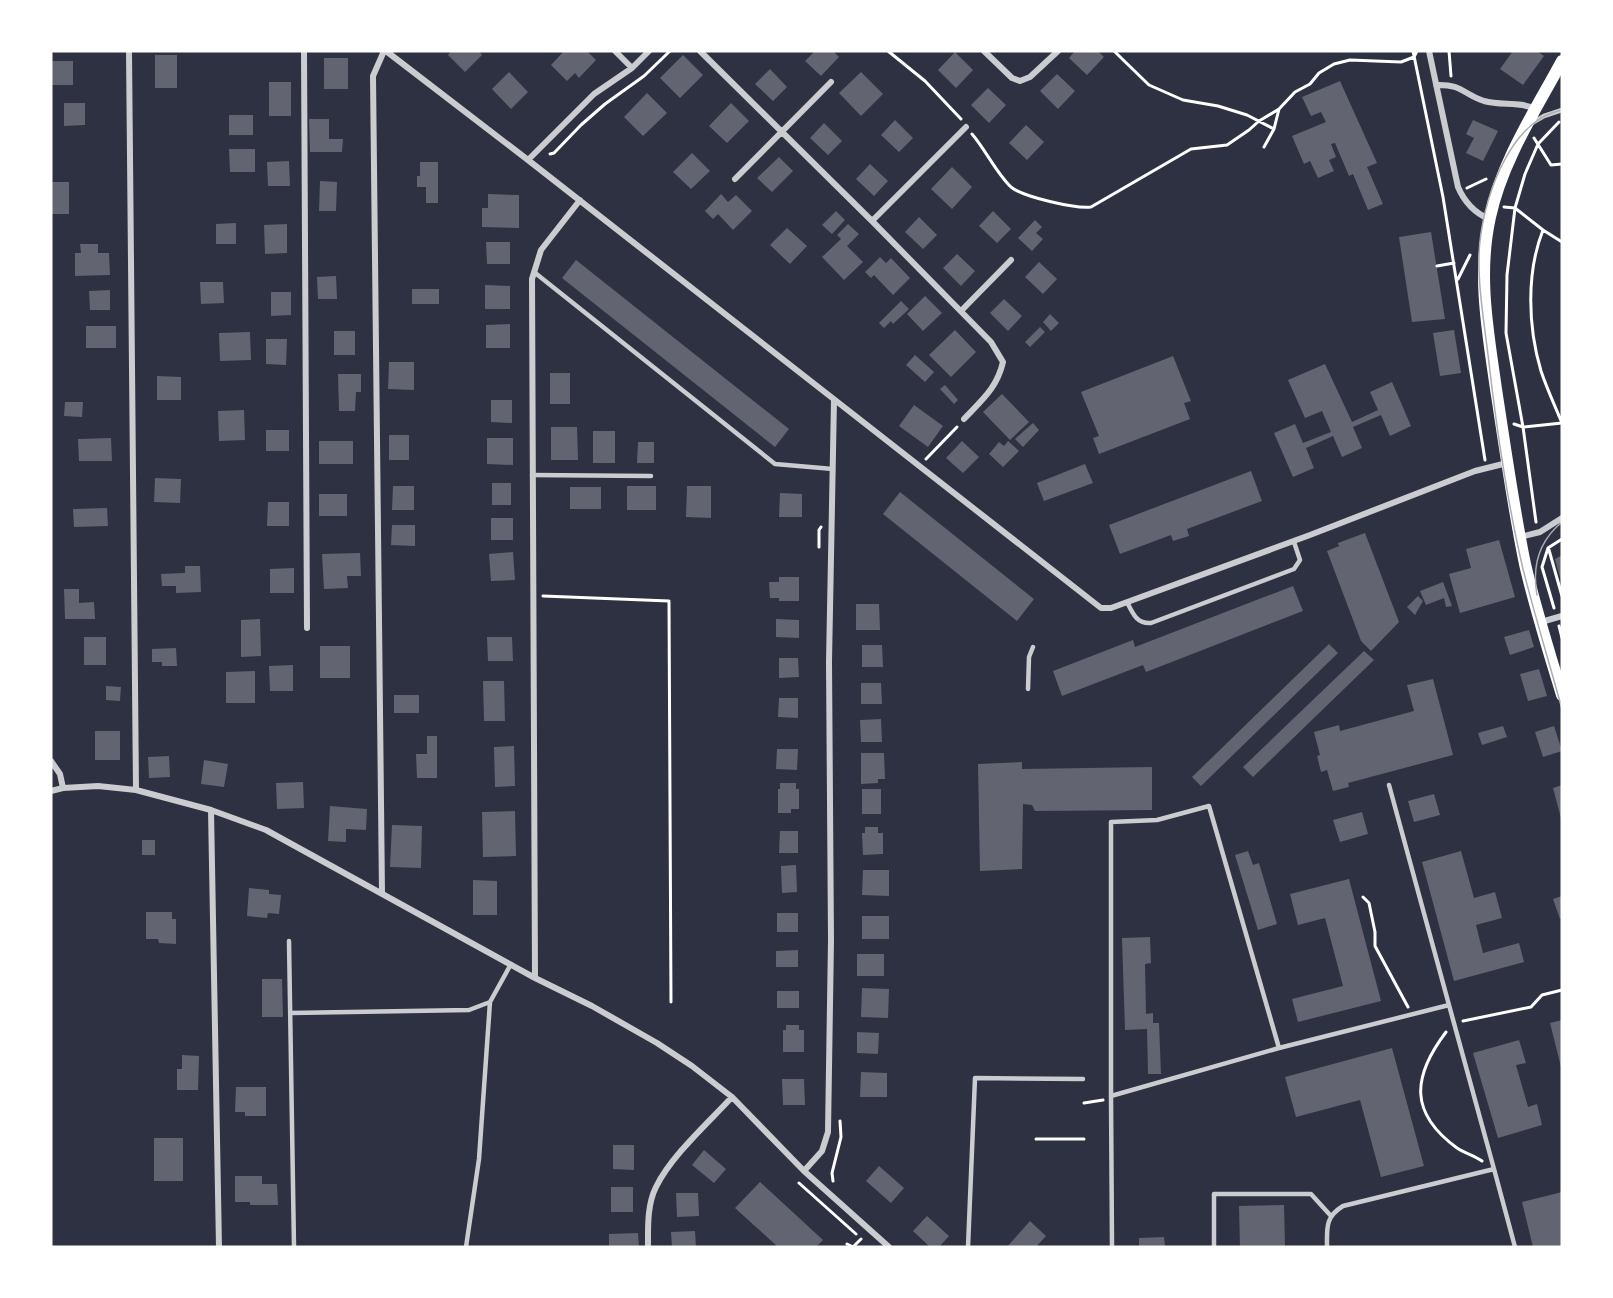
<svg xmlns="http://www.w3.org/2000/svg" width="1613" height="1298" font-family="'PT Sans Narrow',sans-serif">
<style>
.building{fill:#626471}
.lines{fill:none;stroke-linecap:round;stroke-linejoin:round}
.path{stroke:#fff;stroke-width:3}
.service{stroke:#caccd0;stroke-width:4.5}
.minor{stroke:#caccd0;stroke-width:6}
.secondary{stroke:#fff;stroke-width:12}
.tram{stroke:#abadb3;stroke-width:1.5}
</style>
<rect width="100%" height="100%" fill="#2d3142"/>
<!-- building -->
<path class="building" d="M451 51H479L482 55 465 72 448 55Z
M564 51H587L596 60 579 78 575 73 567 81 551 65Z
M815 51H833L839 57 821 76 805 61Z
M1075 51H1098L1104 57 1087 75 1069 58Z
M1513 51H1537L1544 56 1523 85 1500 69Z
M955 52 973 70 956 88 938 70Z
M155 55H177V88H155Z
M683 55 703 75 680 98 660 78Z
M324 58H348V89H324Z
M51 61H73V85H51Z
M770 69 787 87 773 101 755 84Z
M509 72 528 92 511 109 492 89Z
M861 72 883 94 861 116 839 93Z
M1057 74 1075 91 1058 109 1040 91Z
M1340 81 1377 163 1367 167 1383 204 1368 210 1353 174 1349 176 1335 143 1331 144 1336 157 1329 160 1334 171 1318 178 1310 161 1304 164 1292 136 1326 122 1321 112 1311 116 1302 97Z
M269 82H291V116H269Z
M988 88 1006 105 989 123 971 105Z
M647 93 667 113 643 136 624 117Z
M64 103H85V125L64 126Z
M731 103 749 121 727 143 709 126Z
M229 115H253V135H229Z
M309 119H329V139H343L342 152H310Z
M895 120 913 138 899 152 881 135Z
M1473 120 1498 131 1483 161 1466 153 1474 138 1466 134Z
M824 123 842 141 828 155 810 138Z
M1026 125 1044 142 1027 160 1009 143Z
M229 149H255V172H230Z
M692 153 710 171 691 189 673 172Z
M779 157 793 171 772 192 757 178Z
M289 161 290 186H268L267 162Z
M420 162H438V203H426V187H417V176H420Z
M870 164 888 181 874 196 856 179Z
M952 167 972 187 952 209 931 189Z
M320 181 337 182 336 211H319Z
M51 182H69V214H51Z
M488 194 519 195V228L482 227V208H488Z
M721 194 728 202 736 195 752 211 733 230 718 214 713 219 705 211Z
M836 211 845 220 832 234 822 225Z
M993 211 1011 229 997 243 979 226Z
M919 217 937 235 923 249 905 232Z
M1035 220 1042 227 1036 233 1043 239 1032 251 1018 238Z
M236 223V244H216V224Z
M287 224V253L265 254 264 225Z
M848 224 859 234 847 246 863 262 844 280 822 257 841 239 837 235Z
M787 228 807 246 790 264 770 245Z
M1431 232 1445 319 1412 322 1399 237Z
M486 242H510V264H487Z
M80 244H98V253H109L110 275 75 276V253H81Z
M957 254 975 271 961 286 943 268Z
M880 257 886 263 891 258 910 278 893 295 874 275 871 278 865 272Z
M576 260 789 429 775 447 562 278Z
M1039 262 1057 279 1043 294 1025 277Z
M336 276 337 299H318L317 277Z
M200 282H223L224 303 201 304Z
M485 285 510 286V309H485Z
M412 289H439V304H412Z
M110 290V310H90L89 291Z
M271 292H291V315L271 316Z
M925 296 942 313 923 331 907 314Z
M1004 299 1022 316 1008 331 990 313Z
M901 301 909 309 893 324 891 321 884 328 879 323Z
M1050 314 1059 323 1051 331 1043 322Z
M510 324V348H486V325Z
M86 326H116V348H86Z
M1040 327 1045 332 1030 347 1025 342Z
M955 330 976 352 951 377 929 355Z
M1454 330 1461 373 1440 376 1433 333Z
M334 331H355V355H334Z
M250 332 251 360 220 361 219 333Z
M266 339H287L286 365 266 364Z
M915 355 934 372 925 382 906 365Z
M1173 356 1191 401 1184 403 1190 419 1099 454 1093 438 1099 436 1081 392Z
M389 362H414V390L388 389Z
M1325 364 1352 422 1378 410 1370 392 1392 382 1411 426 1390 436 1381 415 1353 427 1362 448 1342 457 1333 436 1306 448 1314 468 1293 477 1274 433 1295 424 1303 443 1331 432 1322 411 1305 418 1288 380Z
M550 373H570V404H550Z
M338 374H361V392H356L355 411H339Z
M157 376 181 377V400H157Z
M945 385 958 400 954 404 940 389Z
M1002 394 1029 422 1010 440 983 412Z
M491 400H512V423L491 422Z
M65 402H83L82 417 64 416Z
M914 405 943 426 928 447 899 426Z
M244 410 245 440 219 441 218 411Z
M1033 423 1039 430 1023 447 1015 439Z
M551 427H577L578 460H551Z
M266 430H289V451H266Z
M593 431H615V463H593Z
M389 435H409V460H389Z
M111 438 112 461H79L78 439Z
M487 438H513V465L487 464Z
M319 441H353V464H319Z
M962 441 979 457 963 473 946 458Z
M1008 441 1019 451 1003 467 989 454 999 442 1004 446Z
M638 442H654V463H637Z
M1085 464 1093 483 1044 501 1037 483Z
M1251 471 1262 501 1187 529 1189 536 1173 541 1171 535 1120 554 1109 525Z
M155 478 181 479 180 503 154 502Z
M492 483H511V505H492Z
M393 486H414V510H392Z
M627 486H656V510H627Z
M687 486H711V518L686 517Z
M570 487H601V509H570Z
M900 492 1034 599 1017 621 883 514Z
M780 493 802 494V517H779Z
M319 494H347V516H319Z
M268 502H289V526H267Z
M107 508 108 526 74 527 73 509Z
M491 518H513V540H491Z
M392 525H415V546L391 545Z
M1365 533 1399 622 1371 651 1361 641 1327 551 1339 546 1338 543Z
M1499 540 1515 597 1460 613 1449 574 1471 568 1466 549Z
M513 552 515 580 491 581 489 554Z
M360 553 361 576H347L348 588 324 589 322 554Z
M1562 555V581H1561L1555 559Z
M185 566H200L201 592 176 593V586H162L161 574 185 573Z
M294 568V593H270V569Z
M779 577H799V601H779V598H770L769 582H779Z
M1443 582 1452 606 1446 607 1444 598 1426 605 1420 591Z
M1293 586 1303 611 1146 672 1143 665 1062 696 1053 671 1133 640 1135 647Z
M64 589H79V603L94 602 95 619H65Z
M1418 596 1423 601 1415 615 1407 607Z
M856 604H879L880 630H856Z
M260 619 261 656 241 657V620Z
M776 619 799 620V638L776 637Z
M1529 630 1534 647 1510 655 1504 637Z
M84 637H106V665H84Z
M487 637H512L513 661H488Z
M1329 644 1338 653 1201 786 1192 777Z
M862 645H882L883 667H862Z
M320 646H350V678H320Z
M176 648 177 666H162V662H152V649Z
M1364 651 1374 660 1253 777 1243 767Z
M779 658H798L799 677 779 678Z
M293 665V691H270L269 666Z
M1539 669 1547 696 1528 701 1520 674Z
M255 671V703H226V672Z
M1433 679 1453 755 1348 783 1349 787 1333 791 1327 770 1321 772 1317 756 1320 755 1314 732 1339 725 1340 731 1414 711 1407 685Z
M483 681H504L505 721H484Z
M861 683H881L882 704H861Z
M106 686 121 687 120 701 106 700Z
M394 695H419V713H394Z
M779 698H798V718L778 717Z
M881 719 882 742H861L860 720Z
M1503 726 1507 737 1482 745 1478 733Z
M1554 726 1562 751 1543 757 1535 732Z
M95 731H120V760H95Z
M427 736H437V778H417L416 754H427Z
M514 746 515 786 495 787 494 747Z
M777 749H798L797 770 776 769Z
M861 753H884L885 779H878V783L861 784Z
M169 756 170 777 149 778 148 757Z
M204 760 228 764 224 787 201 784Z
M1022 762V769L1152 767V810L1035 811 1032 805 1023 804 1022 869 980 871 978 764Z
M303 782 304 808 277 809 276 783Z
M780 783H796V789H799V809H791V813H778V789H780Z
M1562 785V818H1561L1553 788Z
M862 789H881V814H862Z
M1434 794 1440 815 1414 822 1408 801Z
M330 806 367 809 366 830 346 829V842L328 841Z
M515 811 516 856 483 857 482 812Z
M1362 812 1368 834 1340 842 1333 820Z
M392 825 422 826 421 868 390 867Z
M865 827H878V833H883V854L863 855 862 833H865Z
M780 831H798V853H779Z
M142 840H155V855H142Z
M1248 851 1253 865 1259 863 1277 924 1258 930 1235 855Z
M1461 851 1474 898 1495 892 1502 918 1476 925 1483 953 1519 943 1524 962 1454 981 1422 862Z
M796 865 797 892 782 893 781 866Z
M863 870H889V896L862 895Z
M1349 879 1381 1001 1298 1022 1292 999 1343 986 1325 918 1298 925 1290 894Z
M473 880 497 881V915H473Z
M249 888 269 890V894L281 895 279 914 268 913 267 918 247 916Z
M1562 896V918L1560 919 1553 899Z
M146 912H172V919H176V944L159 943 158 939H146Z
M777 913H798V932H777Z
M862 916H889V939H862Z
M1150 937 1151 963 1145 964 1146 1014 1153 1013V1023H1159L1161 1074H1148L1147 1029 1125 1030 1122 938Z
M798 950V967H776V951Z
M857 954H884V976H857Z
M262 979H282L283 1017H262Z
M862 988 889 989 888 1018 861 1017Z
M777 991H799V1008H777Z
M1562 1020V1067H1561L1550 1023Z
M786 1025H799V1030H804V1052H783V1030H786Z
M857 1032 879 1033 878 1054 857 1053Z
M1519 1040 1526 1063 1516 1065 1528 1107 1537 1104 1542 1125 1498 1138 1473 1053Z
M1392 1048 1424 1166 1381 1177 1360 1100 1296 1117 1285 1077Z
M182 1055 199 1056 198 1090H177V1069H182Z
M861 1072 887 1073V1097H860Z
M782 1079H804L805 1105H783Z
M236 1087H266V1116H245V1112H235Z
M154 1138H183V1181H154Z
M613 1145H634V1170L613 1169Z
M704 1150 726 1169 714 1183 692 1165Z
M879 1166 904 1188 891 1203 866 1181Z
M235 1176H262V1184H277L278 1205H250V1202H235Z
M760 1182 823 1240 816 1247H778L735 1208Z
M611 1187H633V1212H611Z
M1562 1192V1247H1533L1522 1202Z
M676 1193H698L699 1216 677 1217Z
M1284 1205 1285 1247H1240L1239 1206Z
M927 1216 949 1236 939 1247H930L913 1231Z
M1030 1221 1046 1236 1036 1247H1007Z
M695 1231 696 1247H672L671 1232Z
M638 1233 639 1247H609V1234Z
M1164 1237 1165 1247H1139V1238Z"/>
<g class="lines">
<!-- path -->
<path class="path" d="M888 51 925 81 961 119
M1114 51 1149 85 1183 100 1218 106 1247 115 1274 129
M1413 51 1443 197 1485 460
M1449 51 1451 76
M972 134C985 149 997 174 1011 187 1023 197 1076 209 1091 207L1191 149 1227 145 1249 130 1259 121 1279 109 1295 92 1310 84 1319 73 1334 64 1350 60 1401 62 1414 57 1417 51
M1534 138 1551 165 1562 164
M1264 147 1274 129 1279 109
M550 154 554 153 581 125 605 104 644 76 670 51
M1467 188 1486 179
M1504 207 1515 208 1543 230
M1562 242 1543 230C1526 273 1528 327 1541 371 1547 389 1555 406 1562 423
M1437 266 1454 263
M1458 279 1470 255
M1514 424 1523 427 1562 423
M926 459 957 427
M1536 522 1523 427 1506 333 1507 275 1515 208 1525 174 1538 144 1559 122
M819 547V530L821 527
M1549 550 1562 596
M543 596 669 601 671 1002
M1554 608 1542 567 1548 548 1562 539
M1559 626 1562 638
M1363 897 1369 903 1375 932V946L1408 1007
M1463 1021 1531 1007 1542 995 1562 990
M1446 1032C1412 1077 1409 1113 1457 1148 1464 1153 1474 1155 1482 1161
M1084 1103 1103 1100
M1036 1139H1084
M833 1181 832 1173 841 1137 840 1121
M799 1183 856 1234
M847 1244 853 1247 861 1239"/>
<!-- service -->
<path class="service" d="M1532 123 1544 116 1562 110
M534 272 775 464 833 469
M532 475 651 476
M1127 602C1133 614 1137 624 1151 623L1294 569 1300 560 1294 542
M1028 689 1029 657 1033 647
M1389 785 1449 1005
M289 941 294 1247
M290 1013 469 1010 490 1002 511 964
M1111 1096V822L1157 820 1209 806 1279 1048
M466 1247 479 1159 490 1002
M968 1247 975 1078 1083 1079
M1112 1247 1111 1096 1279 1048 1449 1005 1494 1169
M1214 1247V1194H1311L1331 1216
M1327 1247C1327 1228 1325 1217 1343 1206L1494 1169 1515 1247"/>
<!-- minor -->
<path class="minor" d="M129 51 136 790
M304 51 307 628
M386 51 528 160 1101 608H1111L1310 535 1475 471 1507 463
M615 51 632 68
M700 51 872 221 991 342 1003 362C997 388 982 400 964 419
M984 51 1012 78 1020 81 1030 77 1058 51
M1429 51 1458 187C1464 201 1475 213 1489 219
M1436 85C1463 84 1462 94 1484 101 1502 106 1519 101 1536 109
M528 160 594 94 632 68 649 51
M735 179 831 82
M872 221 966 127
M961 311 1011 260
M1520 537 1540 532 1562 518
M1541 622 1562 616
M51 761 60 774 63 788
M51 791 63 788 98 786 136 790 211 810 266 830 535 978 592 1006 657 1043 692 1066 732 1097 804 1171 889 1247
M211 810 219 1247
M382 893 373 76 384 51
M535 978 532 279 541 250 580 200
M804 1171 822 1151 828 1132 831 940 829 662 834 400
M648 1247C648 1227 647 1205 656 1187 671 1156 709 1122 732 1097"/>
<!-- secondary -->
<path class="secondary" d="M1562 61C1535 111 1502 161 1490 217 1477 275 1488 332 1496 389 1505 447 1513 506 1525 564 1535 608 1549 652 1562 695"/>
<!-- tram -->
<path class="tram" d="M1562 110C1507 121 1481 205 1479 254 1478 290 1485 327 1489 363 1497 432 1507 501 1523 569 1535 616 1549 662 1562 709
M1537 595C1532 567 1539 541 1562 522"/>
</g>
<!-- border -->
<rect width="1613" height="1298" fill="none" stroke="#ffffff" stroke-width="105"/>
</svg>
